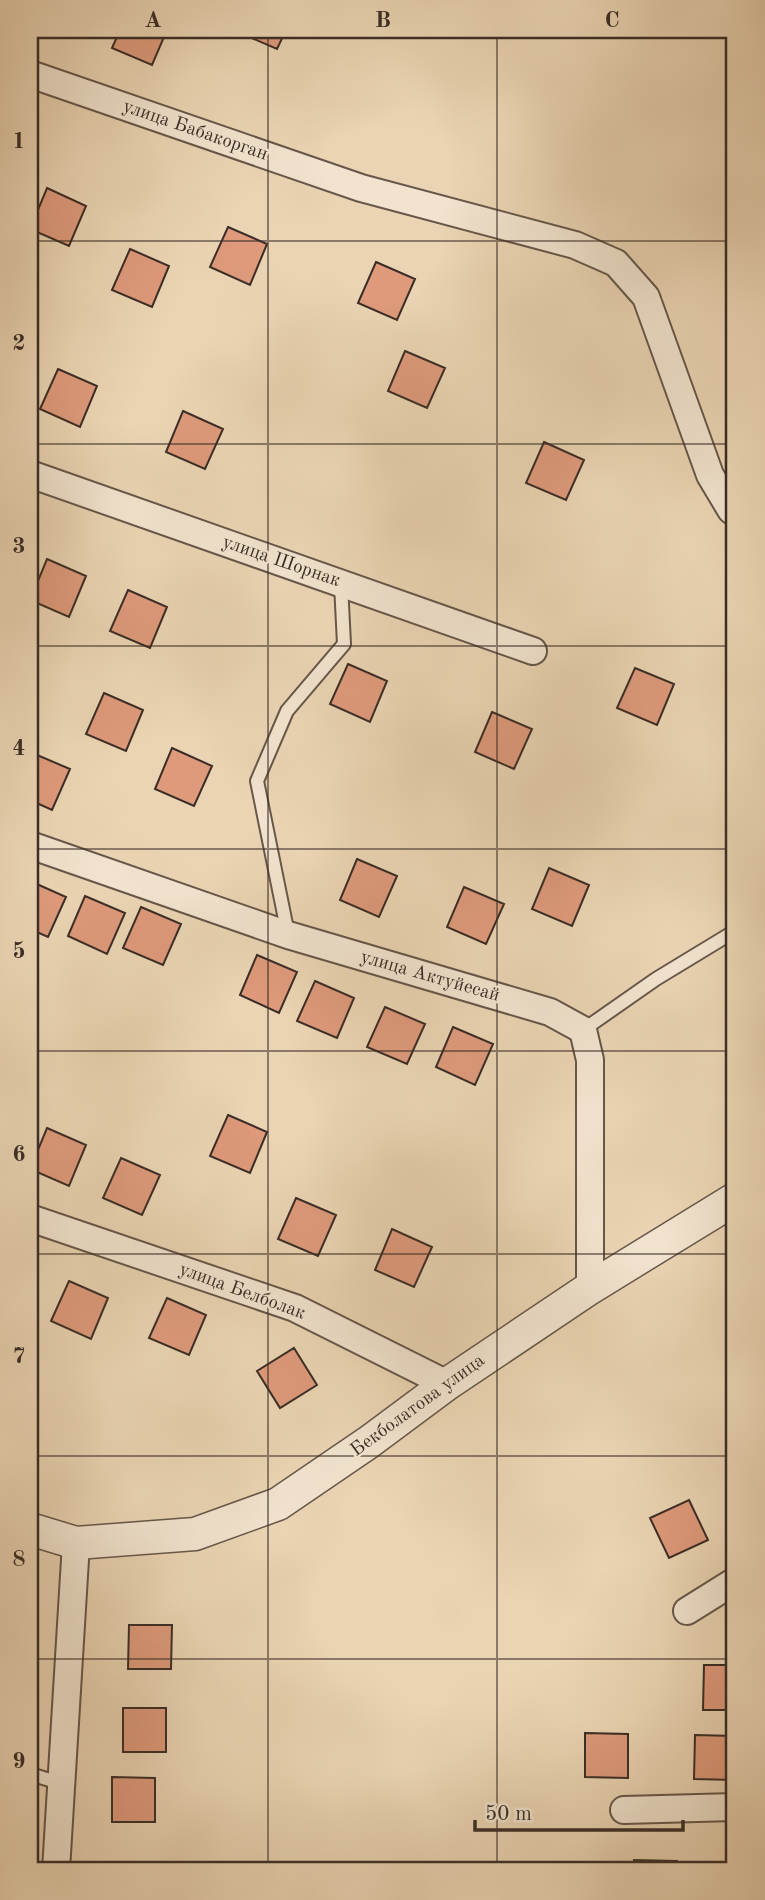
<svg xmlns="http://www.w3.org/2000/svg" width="765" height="1900" font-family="'Old Standard TT',serif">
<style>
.building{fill:#de9a7b;stroke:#3a2d27;stroke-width:2}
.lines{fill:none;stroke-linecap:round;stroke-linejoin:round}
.service-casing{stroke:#66574a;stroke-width:16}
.minor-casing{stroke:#66574a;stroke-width:30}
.tertiary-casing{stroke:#66574a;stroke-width:35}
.service{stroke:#f1e3ce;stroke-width:12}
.minor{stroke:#f1e3ce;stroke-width:26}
.tertiary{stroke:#f1e3ce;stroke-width:32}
.grid{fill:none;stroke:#3a2d27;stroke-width:2;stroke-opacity:0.55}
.labels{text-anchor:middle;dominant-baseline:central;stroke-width:5;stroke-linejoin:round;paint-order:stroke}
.street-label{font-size:19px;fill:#3a2d27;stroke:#f1e3ce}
.neatline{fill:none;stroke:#3a2d27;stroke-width:2.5}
.grid-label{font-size:23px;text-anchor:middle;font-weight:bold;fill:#3a2d27}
</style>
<rect width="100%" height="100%" fill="#ead4b3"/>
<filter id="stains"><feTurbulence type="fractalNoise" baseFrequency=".00286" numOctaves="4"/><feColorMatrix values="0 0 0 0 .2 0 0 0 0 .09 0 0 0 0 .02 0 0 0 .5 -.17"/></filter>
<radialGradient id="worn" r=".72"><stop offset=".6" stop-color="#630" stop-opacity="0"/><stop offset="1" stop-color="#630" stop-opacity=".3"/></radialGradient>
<!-- building -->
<path class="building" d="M120 30H167L152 65 112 48Z
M239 30H286L277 49 238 32Z
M47 188 86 206 69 246 30 229Z
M228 227 267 244 250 285 210 267Z
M130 249 169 266 152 307 112 290Z
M376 262 415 279 397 320 358 303Z
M405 351 445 368 427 408 388 391Z
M58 369 97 386 80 427 40 409Z
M183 411 223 429 205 469 166 452Z
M544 442 584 460 566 500 526 483Z
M47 559 86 576 69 617 30 600Z
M128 590 167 607 150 648 110 631Z
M348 664 387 681 370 722 330 704Z
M635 668 674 684 657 725 617 708Z
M104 693 143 710 126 751 86 734Z
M492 712 532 729 514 769 475 752Z
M172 748 212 766 194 806 155 789Z
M30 752 70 769 52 810 30 800Z
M357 859 397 876 379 917 340 900Z
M549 868 589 885 572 926 532 909Z
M30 881 66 897 48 937 30 929Z
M464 887 504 904 486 944 447 927Z
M85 896 125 913 107 954 68 936Z
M141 907 181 924 163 965 123 948Z
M257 955 297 972 279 1013 240 995Z
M315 981 354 998 337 1038 297 1021Z
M385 1007 425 1024 407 1064 367 1047Z
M453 1027 493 1044 475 1085 436 1067Z
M228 1115 267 1132 250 1173 210 1156Z
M47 1128 86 1145 69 1186 30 1169Z
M121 1158 160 1175 142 1215 103 1198Z
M296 1198 336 1215 318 1256 278 1239Z
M392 1229 432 1247 414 1287 375 1270Z
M69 1281 108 1298 91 1339 51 1321Z
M167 1298 206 1315 189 1355 149 1338Z
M294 1348 317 1385 280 1408 257 1371Z
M689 1500 708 1540 669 1558 650 1518Z
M129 1625H172L171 1669H128Z
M704 1665H735V1710H703Z
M123 1708H166V1752H123Z
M585 1733 628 1734V1778L585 1777Z
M695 1735 735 1736V1780L694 1779Z
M112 1777 155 1778V1822H112Z
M634 1860 677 1861V1870H633Z"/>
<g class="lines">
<!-- service casing -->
<g class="service-casing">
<path id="service" d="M288 934 257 781 287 711 344 644 341 584
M583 1030 656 979 735 931
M30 1774 63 1784"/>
</g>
<!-- minor casing -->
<g class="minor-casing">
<path id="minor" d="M30 74 361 188 575 245 616 263 646 297 710 475 731 510 735 513
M30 474 533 651
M30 845 288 935 550 1012 583 1030 590 1060V1288
M30 1218 295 1308 447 1384
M687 1611 735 1581
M624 1810 735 1807
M56 1870 76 1543"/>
</g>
<!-- tertiary casing -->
<g class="tertiary-casing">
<path id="tertiary" d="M30 1529 76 1543 195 1534 278 1504 369 1442 447 1384 590 1288 735 1199"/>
</g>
<!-- service -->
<use href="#service" class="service"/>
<!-- minor -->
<use href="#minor" class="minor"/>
<!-- tertiary -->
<use href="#tertiary" class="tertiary"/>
</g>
<!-- grid -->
<path class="grid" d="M268 30V1870M497 30V1870M30 241H735M30 444H735M30 646H735M30 849H735M30 1051H735M30 1254H735M30 1456H735M30 1659H735"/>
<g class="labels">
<!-- street labels -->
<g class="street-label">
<text transform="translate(195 131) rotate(19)">улица Бабакорган</text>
<text transform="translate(281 562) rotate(19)">улица Шорнак</text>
<text transform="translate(430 977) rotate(16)">улица Актуйесай</text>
<text transform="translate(242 1292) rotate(20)">улица Белболак</text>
<text transform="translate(418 1406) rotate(-36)">Бекболатова улица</text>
</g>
</g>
<!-- margin -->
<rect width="765" height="1900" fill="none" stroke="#ead4b3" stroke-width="77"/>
<!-- scale -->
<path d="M475 1820v10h208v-10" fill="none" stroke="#3a2d27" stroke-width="3.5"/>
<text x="485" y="1820" font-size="21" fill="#3a2d27" stroke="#f1e3ce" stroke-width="5" paint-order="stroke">50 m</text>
<rect x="38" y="38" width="688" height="1824" class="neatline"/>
<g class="grid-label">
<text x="153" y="27">A</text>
<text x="383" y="27">B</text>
<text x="612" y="27">C</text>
<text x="19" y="148">1</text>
<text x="19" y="350">2</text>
<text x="19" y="553">3</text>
<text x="19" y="755">4</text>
<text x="19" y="958">5</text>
<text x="19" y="1161">6</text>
<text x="19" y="1363">7</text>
<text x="19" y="1566">8</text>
<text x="19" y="1768">9</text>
</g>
<rect width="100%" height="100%" filter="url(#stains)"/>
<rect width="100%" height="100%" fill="url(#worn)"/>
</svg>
